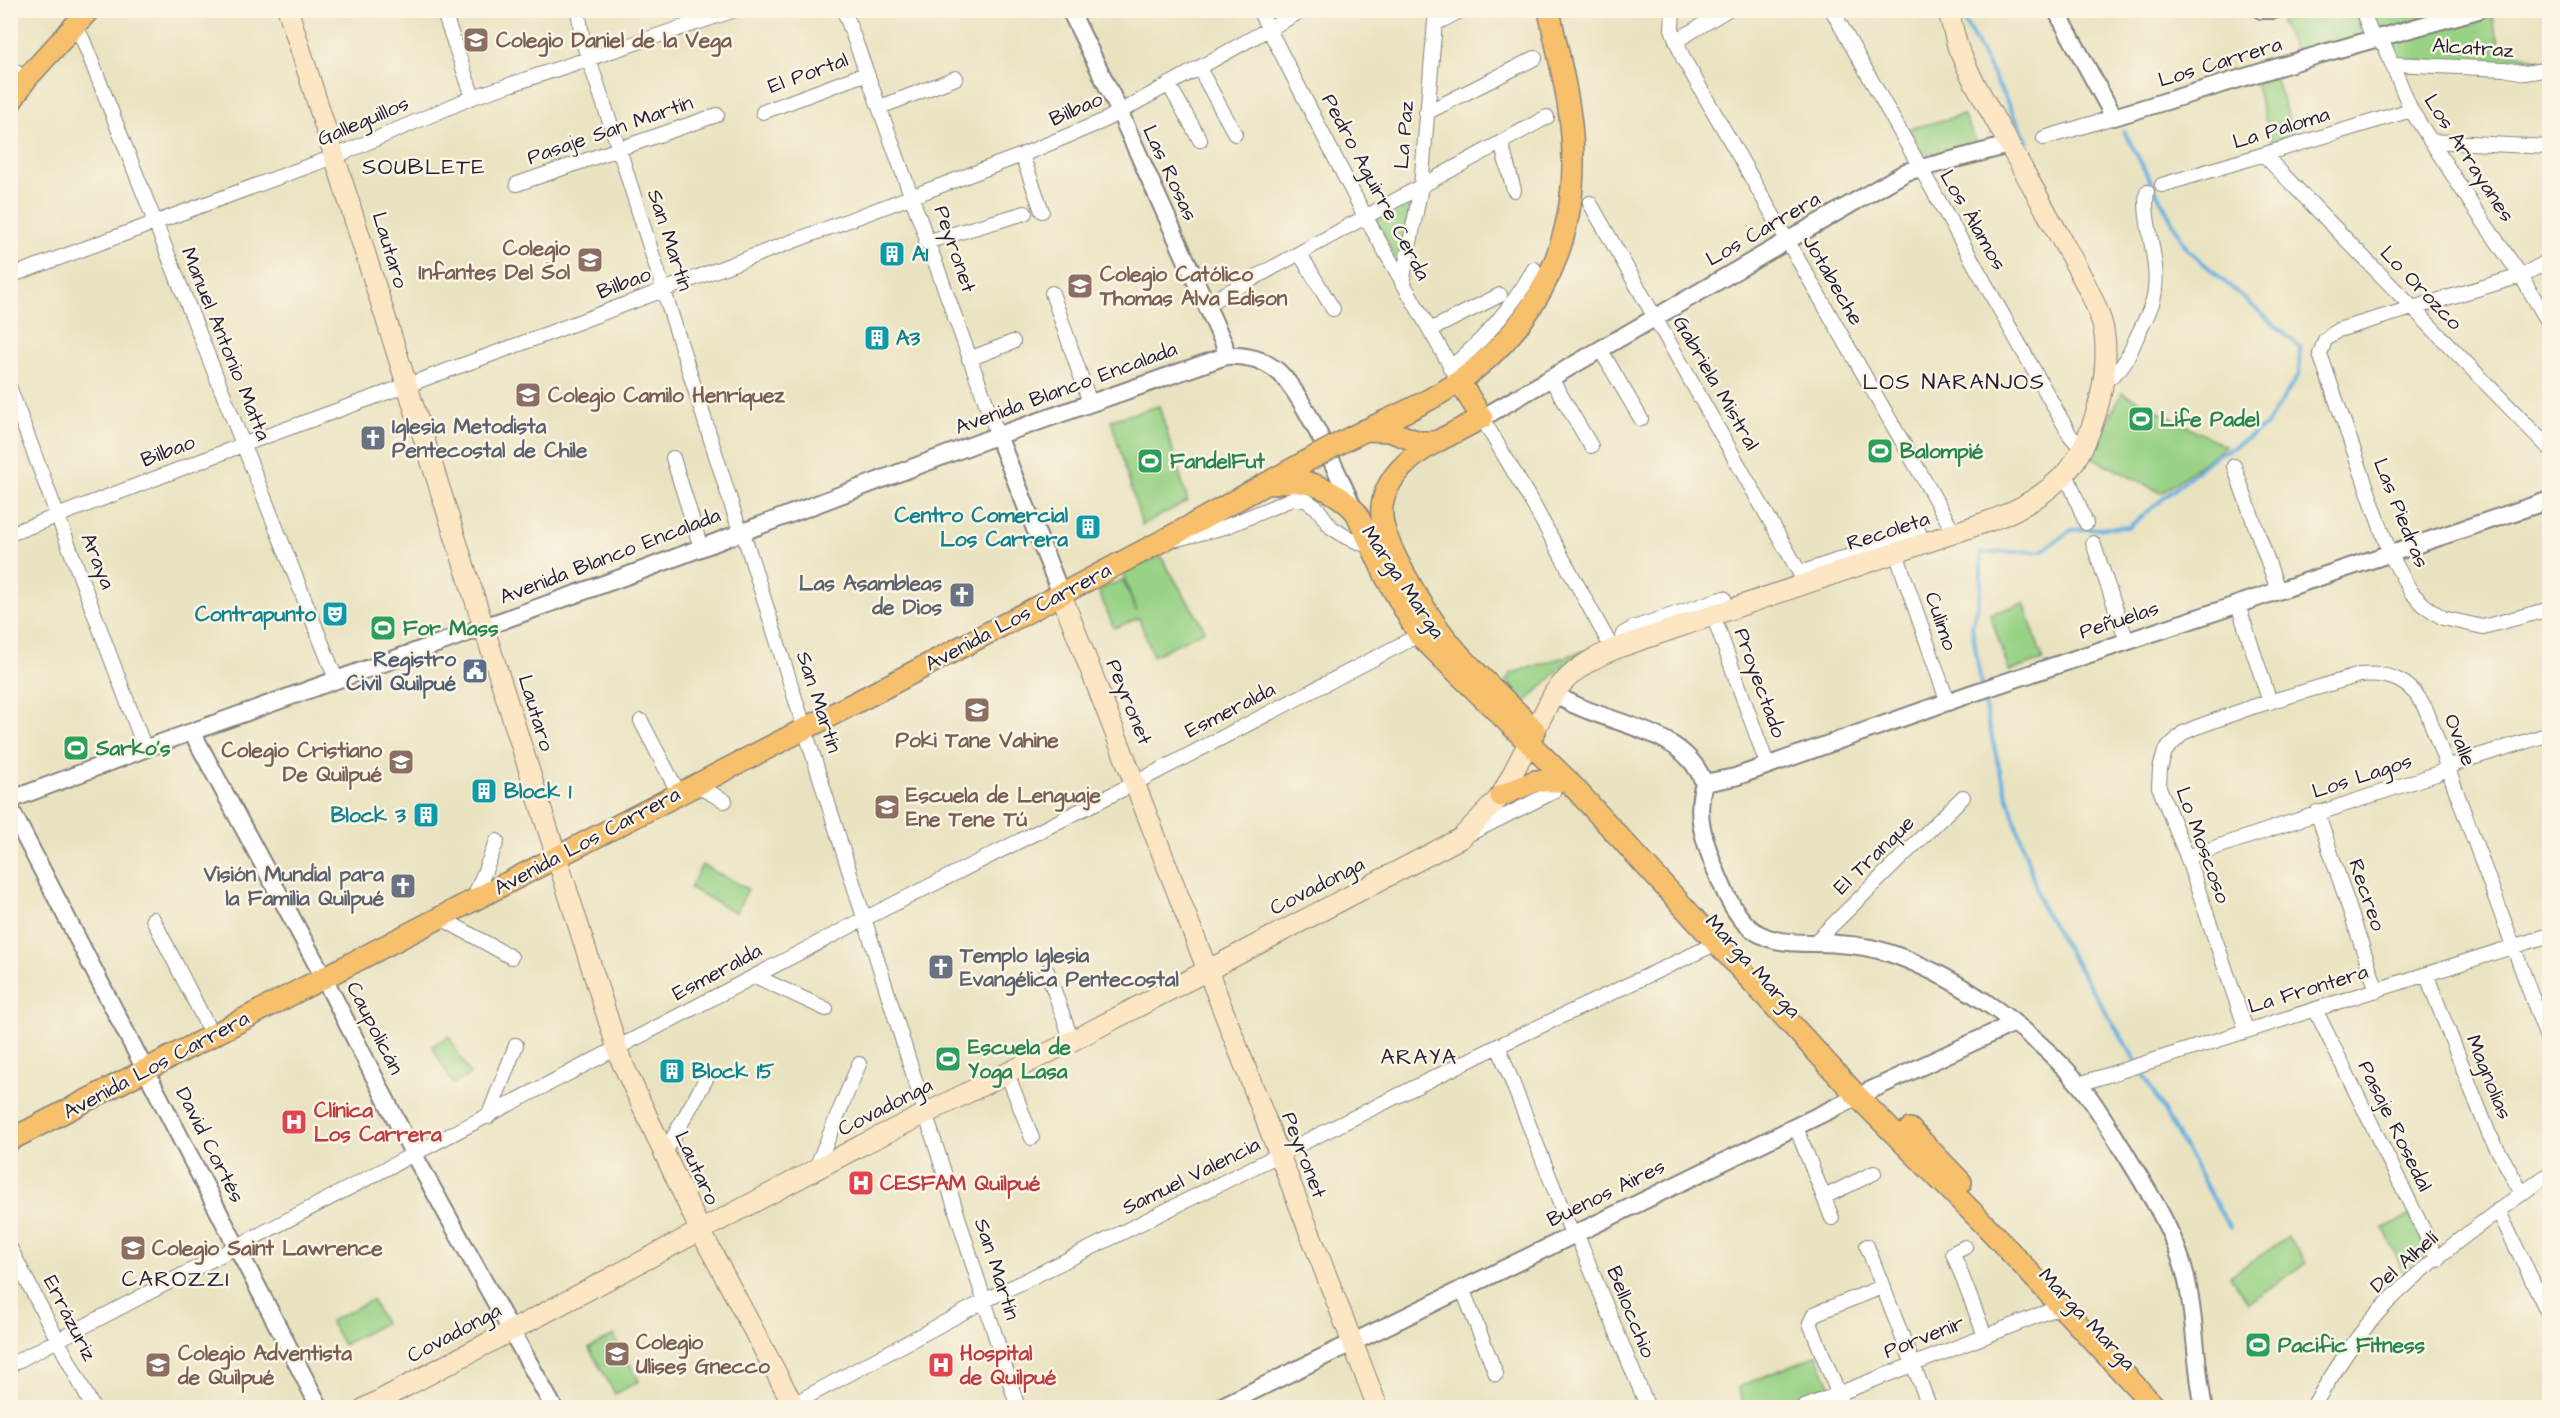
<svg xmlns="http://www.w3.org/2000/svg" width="2560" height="1418" font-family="'Architects Daughter',sans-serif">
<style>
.green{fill:#97d285;stroke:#5c7a60;stroke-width:1.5}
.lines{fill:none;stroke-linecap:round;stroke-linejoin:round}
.stream{stroke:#69b1e0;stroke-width:4}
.minor-casing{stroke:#86827e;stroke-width:16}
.tertiary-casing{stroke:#86827e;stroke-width:20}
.secondary-casing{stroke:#86827e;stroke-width:22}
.primary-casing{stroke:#86827e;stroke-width:24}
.minor{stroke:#fff;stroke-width:14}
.tertiary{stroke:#fff;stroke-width:16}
.secondary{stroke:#fce6c4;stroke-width:20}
.primary{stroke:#f7c06c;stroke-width:21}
.primary-bridge-casing{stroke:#86827e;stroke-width:24;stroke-linecap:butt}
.primary-bridge{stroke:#f7c06c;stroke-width:21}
.labels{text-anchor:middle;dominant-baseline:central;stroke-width:5;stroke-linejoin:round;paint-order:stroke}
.education-label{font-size:21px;font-weight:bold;fill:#785e54;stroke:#fcf5e5;text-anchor:start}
.street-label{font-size:21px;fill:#22223b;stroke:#fcf5e5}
.culture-label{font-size:21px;font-weight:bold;fill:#0d838f;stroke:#fcf5e5;text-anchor:start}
.leisure-label{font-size:21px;font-weight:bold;fill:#27864d;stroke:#fcf5e5;text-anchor:start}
.worship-label{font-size:21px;font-weight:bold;fill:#5b616d;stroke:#fcf5e5;text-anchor:start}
.service-label{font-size:21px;font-weight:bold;fill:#4e5e75;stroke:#fcf5e5;text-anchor:end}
.health-label{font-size:21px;font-weight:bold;fill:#be3a42;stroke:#fcf5e5;text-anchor:start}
.neighbourhood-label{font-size:22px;letter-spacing:1.5px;fill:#22223b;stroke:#fcf5e5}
</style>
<rect width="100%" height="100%" fill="#fcf5e5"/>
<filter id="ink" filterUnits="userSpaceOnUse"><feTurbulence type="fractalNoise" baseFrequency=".0167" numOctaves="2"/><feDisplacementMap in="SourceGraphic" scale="12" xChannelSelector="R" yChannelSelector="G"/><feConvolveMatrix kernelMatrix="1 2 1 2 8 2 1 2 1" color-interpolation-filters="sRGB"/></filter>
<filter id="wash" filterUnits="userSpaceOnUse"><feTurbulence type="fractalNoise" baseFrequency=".008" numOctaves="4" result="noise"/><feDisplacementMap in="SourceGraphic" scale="24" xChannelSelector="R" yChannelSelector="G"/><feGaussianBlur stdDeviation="1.35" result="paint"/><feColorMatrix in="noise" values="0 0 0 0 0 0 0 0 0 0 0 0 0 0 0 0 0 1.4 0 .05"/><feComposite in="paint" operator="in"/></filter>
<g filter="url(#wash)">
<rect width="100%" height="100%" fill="#eae3c1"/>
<!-- green -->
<path class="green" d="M2446 10 2380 33 2371 11Z
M2301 11H2354L2364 36 2296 53 2280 22Z
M2491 14 2501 48 2548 63 2530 69 2397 60 2390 43Z
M2275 77 2294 137 2272 143 2255 83Z
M1963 115 1978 144 1928 155 1921 151 1909 129Z
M1406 203 1411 210 1403 259 1397 261 1375 220Z
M2122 392 2225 446 2162 493 2091 457Z
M1159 406 1188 501 1142 525 1111 420Z
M1160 555 1205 630 1153 656 1139 618 1114 628 1098 590 1123 580 1136 611 1123 574Z
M2024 603 2043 660 2009 671 1990 614Z
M1591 649 1566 663 1529 699 1523 702 1506 681 1512 673Z
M702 865 748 889 736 913 690 888Z
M449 1036 470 1075 453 1084 432 1046Z
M2410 1215 2430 1253 2404 1274 2384 1228Z
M2288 1237 2306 1263 2248 1303 2230 1276Z
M372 1300 384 1323 343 1345 330 1321Z
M614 1335 639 1381 615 1394 589 1348Z
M1817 1355 1830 1385 1776 1408 1745 1407 1738 1387Z"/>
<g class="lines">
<!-- stream -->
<path class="stream" d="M1959 10 2028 142
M1981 684 1972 626 1981 591V553L2042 551 2071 530 2129 527 2216 455 2233 448 2266 425 2299 374 2300 347 2187 249 2124 131
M1982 695 2001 776 2043 910 2130 1051 2230 1228"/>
</g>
</g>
<g filter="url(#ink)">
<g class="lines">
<!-- minor casing -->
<g class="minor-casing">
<path id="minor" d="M443 10 473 97
M578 10 583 42 619 149 737 522 746 542 1018 1408
M844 10 998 436
M1259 10 1366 218 1459 381
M1673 10 1672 29 1683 58 1955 534
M1832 10 2070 435 2081 448
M2362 10 2371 33 2385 47 2411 110 2472 205 2521 276 2550 325
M1435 24 1462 10
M75 25 83 40 336 679
M1676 41 1727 10
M2393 64 2504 69 2525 73 2550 69
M10 68 26 79
M1199 68 1235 134
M1169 85 1200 140
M880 107 956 78
M763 112 867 73
M1426 113 1535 58
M2044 138 2114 117
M2430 141 2550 147
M1501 143 1514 190
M1022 155 1042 211
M2264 155 2550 449
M517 184 717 115
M2162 185 2411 110
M1590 203 1806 584
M926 242 1025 213
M1300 254 1333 309
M2550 260 2521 276 2338 330 2325 340 2320 354 2390 554 2411 592 2424 605 2443 618 2483 627 2550 609
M10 276 336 156 473 97 735 10
M1402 283 1421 187 1436 10
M1052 293 1090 403
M1205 305 1547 117
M1430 330 1500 295
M1600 349 1641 419
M969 359 1013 342
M1450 368C1484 340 1512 307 1534 269
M1550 377 1591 446
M2105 380C2121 372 2128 358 2135 341 2142 325 2154 306 2155 289 2159 258 2142 218 2147 192
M10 389 145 749
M1482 418 1534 506 1613 650
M673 458 701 548
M2234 466 2278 590
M2066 473 2086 523
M10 534 253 441 512 347 1022 155 1103 121 1303 10
M1177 539 1225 527 1294 498 1307 501 1317 508 1331 527 1346 537 1371 547
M2093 543 2127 641
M1896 553 1948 703
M1800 573 1919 532
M2238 605 2270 702
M1713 615 1767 764
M1620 647 1623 634 1633 628 1724 598
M641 721 678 792
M694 784 725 801
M2317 812 2377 991
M1471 833 1553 792
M2187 857 2436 774 2462 761 2550 734
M473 900 497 841
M441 918 511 957
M153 919 212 1035
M1814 943 1963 797
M1047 971 1072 1041
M2426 974 2489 1134 2522 1193
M755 976 826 1009
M2316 1011 2438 1260
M2246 1029 2187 857 2159 787 2160 769 2165 751 2183 733 2194 728 2252 707 2360 675C2392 672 2413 682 2427 712L2550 1046
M1498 1046 1572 1234
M1007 1073 1032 1138
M2079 1084 2550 935
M488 1117 516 1045
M1796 1127 1832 1218
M664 1154 706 1079
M815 1170 859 1064
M1824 1197 1874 1173
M2498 1210 2550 1317
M1576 1233 1648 1408
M1867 1246 1930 1408
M1965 1247 1953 1253 1985 1336
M10 1248 93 1408
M1462 1288 1496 1374
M10 1365 864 919 1135 783 1419 635 1426 637
M786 1408 986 1300 1498 1046 1715 944
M1802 1408 2062 1306
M1844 1408 1810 1323 1814 1314 1882 1287
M2131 1408 2149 1400
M2312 1408C2334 1372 2358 1332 2387 1303 2436 1254 2494 1214 2550 1173"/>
</g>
<!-- tertiary casing -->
<g class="tertiary-casing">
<path id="tertiary" d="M1070 10 1115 102 1224 344 1226 356
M2056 10 2114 117 2321 54 2478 10
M2261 10H2274
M1482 418 1906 172 2009 145
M998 436 1061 594
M1554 693C1600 726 1683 724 1704 783 1695 814 1703 837 1714 866 1722 886 1730 906 1744 922 1768 949 1805 941 1838 944 1857 945 1876 948 1895 955 1961 979 2034 1031 2079 1084 2095 1103 2108 1126 2122 1148 2146 1188 2175 1231 2186 1277 2196 1320 2195 1365 2204 1408
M192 732 324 978 414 1155 554 1408
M1704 783 1735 777 1970 694 2550 500
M10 800 155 745 640 571 988 439 1226 356C1244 355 1260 358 1275 369 1302 389 1337 473 1353 507
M10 808 320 1408
M1218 1408 1869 1091 2014 1023"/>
</g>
<!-- secondary casing -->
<g class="secondary-casing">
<path id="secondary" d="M288 10 621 1060 700 1230 795 1408
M1061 594 1378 1408
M365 1408 862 1145 1072 1041 1461 838 1501 796 1554 693C1572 670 1593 657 1620 647L1992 520C2019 510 2043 496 2064 475 2095 442 2115 362 2101 320 2090 287 2070 256 2054 226 2027 176 1999 127 1972 78L1958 48 1948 10"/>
</g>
<!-- primary casing -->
<g class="primary-casing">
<path id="primary" d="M10 103 26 79 89 10
M1365 430 1389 431 1419 442H1436L1482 418 1459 381
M1344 441C1382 421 1426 405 1461 380 1542 321 1580 235 1572 136 1569 94 1557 51 1549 10
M1436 442C1412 455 1386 477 1382 506 1380 525 1388 541 1396 558 1413 591 1433 625 1458 653 1482 680 1510 704 1535 731
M1273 484C1305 476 1335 489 1356 512L1386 577 1419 635 1568 781 1858 1097 1987 1227 2156 1408
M1501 796 1535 781H1568
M1910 1129 1961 1182
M10 1140 876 692 1179 532 1305 462"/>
</g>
<!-- minor -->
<use href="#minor" class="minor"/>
<!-- tertiary -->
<use href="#tertiary" class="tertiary"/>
<!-- secondary -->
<use href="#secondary" class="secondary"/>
<!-- primary -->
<use href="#primary" class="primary"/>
<!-- primary-bridge casing -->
<g class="primary-bridge-casing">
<path id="primary-bridge" d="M1305 462 1344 441"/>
</g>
<!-- primary-bridge -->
<use href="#primary-bridge" class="primary-bridge"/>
</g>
</g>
<!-- icons -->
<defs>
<g id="school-square" transform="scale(1.35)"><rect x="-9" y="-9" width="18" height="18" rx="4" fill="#8d6e63" stroke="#fcf5e5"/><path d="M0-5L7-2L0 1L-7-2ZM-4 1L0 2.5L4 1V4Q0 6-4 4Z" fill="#fff"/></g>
<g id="building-square" transform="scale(1.35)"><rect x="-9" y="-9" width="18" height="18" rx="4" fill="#0f9aa8" stroke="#fcf5e5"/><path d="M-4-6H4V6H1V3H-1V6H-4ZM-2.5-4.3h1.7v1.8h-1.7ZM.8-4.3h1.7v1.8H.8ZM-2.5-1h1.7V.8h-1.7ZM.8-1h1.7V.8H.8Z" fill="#fff"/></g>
<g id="stadium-square" transform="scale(1.35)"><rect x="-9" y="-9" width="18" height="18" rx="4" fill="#2e9e5b" stroke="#fcf5e5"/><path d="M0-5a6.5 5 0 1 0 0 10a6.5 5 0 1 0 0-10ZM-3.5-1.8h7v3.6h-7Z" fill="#fff"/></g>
<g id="church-square" transform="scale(1.35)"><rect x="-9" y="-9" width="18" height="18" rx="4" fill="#6b7280" stroke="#fcf5e5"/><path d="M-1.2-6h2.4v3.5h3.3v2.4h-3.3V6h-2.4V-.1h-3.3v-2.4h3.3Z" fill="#fff"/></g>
<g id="theatre-square" transform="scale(1.35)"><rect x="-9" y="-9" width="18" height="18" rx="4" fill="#0f9aa8" stroke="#fcf5e5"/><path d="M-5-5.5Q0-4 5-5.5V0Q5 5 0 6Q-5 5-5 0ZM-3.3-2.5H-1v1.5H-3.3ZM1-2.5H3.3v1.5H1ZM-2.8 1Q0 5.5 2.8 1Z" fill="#fff"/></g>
<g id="civic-square" transform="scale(1.35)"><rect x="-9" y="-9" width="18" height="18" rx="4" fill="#5c6f8a" stroke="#fcf5e5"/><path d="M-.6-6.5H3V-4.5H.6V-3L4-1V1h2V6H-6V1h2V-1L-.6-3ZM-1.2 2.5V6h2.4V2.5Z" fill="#fff"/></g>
<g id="hospital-square" transform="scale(1.35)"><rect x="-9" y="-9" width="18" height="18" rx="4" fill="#e0444e" stroke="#fcf5e5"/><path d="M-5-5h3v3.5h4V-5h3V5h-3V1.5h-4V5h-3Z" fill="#fff"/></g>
</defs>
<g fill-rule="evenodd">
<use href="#school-square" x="476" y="40"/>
<use href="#building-square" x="892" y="254"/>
<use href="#school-square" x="590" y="260"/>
<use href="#school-square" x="1080" y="286"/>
<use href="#building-square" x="877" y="338"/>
<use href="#school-square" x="528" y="395"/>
<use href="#stadium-square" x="2141" y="419"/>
<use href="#church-square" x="373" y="438"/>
<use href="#stadium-square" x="1880" y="451"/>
<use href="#stadium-square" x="1150" y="461"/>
<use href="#building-square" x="1088" y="527"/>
<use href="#church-square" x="962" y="595"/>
<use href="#theatre-square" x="335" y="614"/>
<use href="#stadium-square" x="383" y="628"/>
<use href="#civic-square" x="475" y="671"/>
<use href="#school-square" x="977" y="710"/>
<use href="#stadium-square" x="76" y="748"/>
<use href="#school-square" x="401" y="762"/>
<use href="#building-square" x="484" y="791"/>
<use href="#school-square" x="887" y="807"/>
<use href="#building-square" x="426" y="815"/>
<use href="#church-square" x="403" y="886"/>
<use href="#church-square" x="941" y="967"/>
<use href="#stadium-square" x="948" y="1059"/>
<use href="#building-square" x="672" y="1071"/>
<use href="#hospital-square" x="294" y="1122"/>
<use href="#hospital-square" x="861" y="1183"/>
<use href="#school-square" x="133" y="1248"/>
<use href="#stadium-square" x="2258" y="1345"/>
<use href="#school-square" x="617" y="1354"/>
<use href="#school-square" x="158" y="1365"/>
<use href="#hospital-square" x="941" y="1365"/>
</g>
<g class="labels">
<!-- education labels -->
<g class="education-label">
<text x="496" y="40">Colegio Daniel de la Vega</text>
<text x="570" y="248" text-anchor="end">Colegio<tspan x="570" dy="24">Infantes Del Sol</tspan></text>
<text x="1100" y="274">Colegio Católico<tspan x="1100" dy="24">Thomas Alva Edison</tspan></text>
<text x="548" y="395">Colegio Camilo Henríquez</text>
<text x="977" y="740" text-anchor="middle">Poki Tane Vahine</text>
<text x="382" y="750" text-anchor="end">Colegio Cristiano<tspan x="382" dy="24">De Quilpué</tspan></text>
<text x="906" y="795">Escuela de Lenguaje<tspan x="906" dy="24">Ene Tene Tú</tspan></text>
<text x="152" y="1248">Colegio Saint Lawrence</text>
<text x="636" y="1342">Colegio<tspan x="636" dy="24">Ulises Gnecco</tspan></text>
<text x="178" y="1353">Colegio Adventista<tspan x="178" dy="24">de Quilpué</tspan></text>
</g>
<!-- street labels -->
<g class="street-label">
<text transform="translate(2473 48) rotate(4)">Alcatraz</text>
<text transform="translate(2220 62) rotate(-17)">Los Carrera</text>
<text transform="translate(808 73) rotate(-20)">El Portal</text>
<text transform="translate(1076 109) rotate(-24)">Bilbao</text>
<text transform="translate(363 121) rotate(-23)">Galleguillos</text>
<text transform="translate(2281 128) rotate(-17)">La Paloma</text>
<text transform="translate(610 130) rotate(-19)">Pasaje San Martín</text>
<text transform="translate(1404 135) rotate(-86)">La Paz</text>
<text transform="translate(2469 158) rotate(57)">Los Arrayanes</text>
<text transform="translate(1170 173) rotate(65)">Las Rosas</text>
<text transform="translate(1376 187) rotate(62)">Pedro Aguirre Cerda</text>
<text transform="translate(1973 220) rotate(60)">Los Álamos</text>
<text transform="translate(1763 229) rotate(-30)">Los Carrera</text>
<text transform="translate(670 240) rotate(72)">San Martín</text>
<text transform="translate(955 249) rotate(71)">Peyronet</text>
<text transform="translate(390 250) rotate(73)">Lautaro</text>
<text transform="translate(1833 280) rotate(60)">Jotabeche</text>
<text transform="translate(624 283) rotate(-21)">Bilbao</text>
<text transform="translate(2421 288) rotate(46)">Lo Orozco</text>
<text transform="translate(226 344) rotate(68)">Manuel Antonio Matta</text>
<text transform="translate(1716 383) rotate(60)">Gabriela Mistral</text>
<text transform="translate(1066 388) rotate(-20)">Avenida Blanco Encalada</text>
<text transform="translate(168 451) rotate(-21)">Bilbao</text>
<text transform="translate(2401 513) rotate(68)">Las Piedras</text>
<text transform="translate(1888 531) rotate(-18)">Recoleta</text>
<text transform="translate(610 556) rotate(-21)">Avenida Blanco Encalada</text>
<text transform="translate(98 561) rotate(68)">Araya</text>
<text transform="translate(1403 582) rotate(56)">Marga Marga</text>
<text transform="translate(1018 617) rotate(-28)">Avenida Los Carrera</text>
<text transform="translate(2119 620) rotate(-18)">Peñuelas</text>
<text transform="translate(1941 621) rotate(71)">Culimo</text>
<text transform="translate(1760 683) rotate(70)">Proyectado</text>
<text transform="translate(819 702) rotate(72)">San Martín</text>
<text transform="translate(1129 702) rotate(68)">Peyronet</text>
<text transform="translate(1230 710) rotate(-27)">Esmeralda</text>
<text transform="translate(536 713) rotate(73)">Lautaro</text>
<text transform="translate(2460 740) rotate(69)">Ovalle</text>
<text transform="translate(2362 776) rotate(-18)">Los Lagos</text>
<text transform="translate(587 841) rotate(-28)">Avenida Los Carrera</text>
<text transform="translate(2203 845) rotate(70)">Lo Moscoso</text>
<text transform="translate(1874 855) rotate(-44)">El Tranque</text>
<text transform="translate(1317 886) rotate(-27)">Covadonga</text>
<text transform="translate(2367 895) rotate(71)">Recreo</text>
<text transform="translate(1753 966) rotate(48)">Marga Marga</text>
<text transform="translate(717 972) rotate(-28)">Esmeralda</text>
<text transform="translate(2308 989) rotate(-17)">La Frontera</text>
<text transform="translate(375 1028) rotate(63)">Caupolicán</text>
<text transform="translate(156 1065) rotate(-28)">Avenida Los Carrera</text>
<text transform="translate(2489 1077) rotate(68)">Magnolias</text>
<text transform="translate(885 1107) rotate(-27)">Covadonga</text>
<text transform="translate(2395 1126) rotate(64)">Pasaje Rosedal</text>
<text transform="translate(210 1145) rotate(63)">David Cortés</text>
<text transform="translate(1304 1155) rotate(69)">Peyronet</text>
<text transform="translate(697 1168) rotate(65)">Lautaro</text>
<text transform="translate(1191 1176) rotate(-26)">Samuel Valencia</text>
<text transform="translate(1606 1193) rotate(-26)">Buenos Aires</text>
<text transform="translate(2404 1262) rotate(-41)">Del Alhelí</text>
<text transform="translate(997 1269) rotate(72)">San Martín</text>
<text transform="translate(1631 1312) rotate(68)">Bellocchio</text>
<text transform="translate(70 1318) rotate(63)">Errázuriz</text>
<text transform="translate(2087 1319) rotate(47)">Marga Marga</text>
<text transform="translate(454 1333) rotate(-28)">Covadonga</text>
<text transform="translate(1924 1337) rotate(-21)">Porvenir</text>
</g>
<!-- culture labels -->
<g class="culture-label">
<text x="912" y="254">A1</text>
<text x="896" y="338">A3</text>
<text x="1068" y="515" text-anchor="end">Centro Comercial<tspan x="1068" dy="24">Los Carrera</tspan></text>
<text x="316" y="614" text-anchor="end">Contrapunto</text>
<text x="504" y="791">Block 1</text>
<text x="406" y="815" text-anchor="end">Block 3</text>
<text x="692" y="1071">Block 15</text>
</g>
<!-- leisure labels -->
<g class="leisure-label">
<text x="2160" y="419">Life Padel</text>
<text x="1900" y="451">Balompié</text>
<text x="1170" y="461">FandelFut</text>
<text x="403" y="628">For Mass</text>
<text x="96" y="748">Sarko's</text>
<text x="968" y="1047">Escuela de<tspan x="968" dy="24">Yoga Lasa</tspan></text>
<text x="2278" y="1345">Pacific Fitness</text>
</g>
<!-- worship labels -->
<g class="worship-label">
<text x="392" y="426">Iglesia Metodista<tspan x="392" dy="24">Pentecostal de Chile</tspan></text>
<text x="942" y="583" text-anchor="end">Las Asambleas<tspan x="942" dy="24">de Dios</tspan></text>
<text x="384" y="874" text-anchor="end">Visión Mundial para<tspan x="384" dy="24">la Familia Quilpué</tspan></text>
<text x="960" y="955">Templo Iglesia<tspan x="960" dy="24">Evangélica Pentecostal</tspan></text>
</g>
<!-- service labels -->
<g class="service-label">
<text x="456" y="659">Registro<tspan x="456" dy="24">Civil Quilpué</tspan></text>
</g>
<!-- health labels -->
<g class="health-label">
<text x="314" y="1110">Clínica<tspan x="314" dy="24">Los Carrera</tspan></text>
<text x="880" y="1183">CESFAM Quilpué</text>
<text x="960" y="1353">Hospital<tspan x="960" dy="24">de Quilpué</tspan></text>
</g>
<!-- neighbourhood labels -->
<g class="neighbourhood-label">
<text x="424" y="167">SOUBLETE</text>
<text x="1954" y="382">LOS NARANJOS</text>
<text x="1419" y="1057">ARAYA</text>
<text x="176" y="1279">CAROZZI</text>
</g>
</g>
<!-- margin -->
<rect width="2560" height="1418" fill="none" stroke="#fcf5e5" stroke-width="36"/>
</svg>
